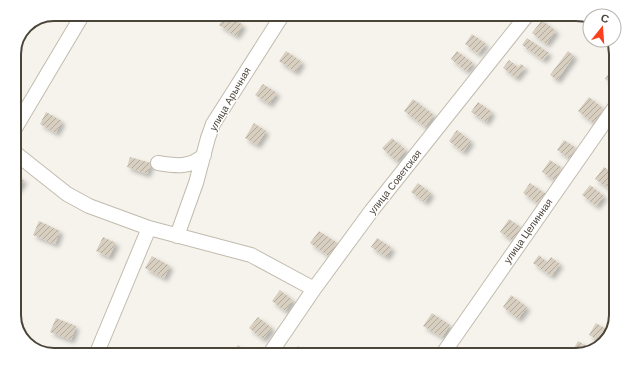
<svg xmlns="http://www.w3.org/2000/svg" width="630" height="369" font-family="Helvetica,sans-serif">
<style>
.building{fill:url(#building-hatch);filter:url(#shadow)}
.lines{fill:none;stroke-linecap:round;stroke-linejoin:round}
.minor-casing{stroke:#c2bbae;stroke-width:16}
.minor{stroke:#fff;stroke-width:14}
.labels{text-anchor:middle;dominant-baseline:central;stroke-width:3;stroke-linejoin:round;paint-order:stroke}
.street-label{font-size:10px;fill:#4b4439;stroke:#fff}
.rim{fill:none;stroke:#4b4439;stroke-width:2}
</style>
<defs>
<pattern id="building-hatch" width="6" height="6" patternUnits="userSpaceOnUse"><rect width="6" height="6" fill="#d8cfc1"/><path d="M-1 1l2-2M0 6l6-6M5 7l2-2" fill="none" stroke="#b1aa9e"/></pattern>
<filter id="shadow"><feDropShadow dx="3.5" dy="3.5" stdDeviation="2" flood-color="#0004"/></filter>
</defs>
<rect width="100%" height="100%" fill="#f6f3ec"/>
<!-- building -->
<path class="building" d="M226 14 243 25 236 36 219 25Z
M542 20 556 31 546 44 532 33Z
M472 34 486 44 478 54 465 44Z
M527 38 549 53 543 60 522 45Z
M286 51 302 62 295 72 279 61Z
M457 51 473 63 466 71 451 59Z
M568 51 574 56 557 80 550 75Z
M509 60 518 67 521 64 525 67 516 78 503 68Z
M613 67 616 69 615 86 605 79Z
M263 84 277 93 269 104 255 95Z
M589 97 604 109 593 123 578 111Z
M413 99 434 115 425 127 404 111Z
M478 102 492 112 486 122 471 112Z
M46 112 62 121 56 133 40 124Z
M254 123 266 131 257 145 245 138Z
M457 130 471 141 463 152 449 141Z
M392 138 406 150 396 161 382 148Z
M564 140 576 148 569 158 557 150Z
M130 157 151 163 147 174 127 167Z
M550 160 562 168 554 180 542 172Z
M604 167 614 174 613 186 611 190 595 179Z
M14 174 24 180 17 190 14 188Z
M418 183 431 193 425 202 411 192Z
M530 183 546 194 539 204 523 193Z
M590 185 604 196 596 206 582 195Z
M509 219 522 228 513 241 500 232Z
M39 221 60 231 55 244 33 235Z
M319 231 339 244 330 257 310 243Z
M103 237 116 243 109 257 96 251Z
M377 238 392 248 386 257 371 247Z
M539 255 547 262 551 257 560 264 551 276 533 263Z
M152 256 170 266 164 278 145 268Z
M280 290 293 300 285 311 272 301Z
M511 295 527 307 518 319 503 307Z
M432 313 450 325 442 337 423 326Z
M258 317 272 328 263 339 249 328Z
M56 318 76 326 71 340 50 332Z
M596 323 611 332 603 343 589 335Z
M578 341 594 350 577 355H570Z
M238 345 251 355H231Z
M298 346 311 355H291Z"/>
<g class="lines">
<!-- minor casing -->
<g class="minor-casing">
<path id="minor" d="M14 130 83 14
M14 152 67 194 89 206 149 228 251 255 314 289
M158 163C176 166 191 168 204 155
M177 236 196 183 208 138 213 124 283 14
M96 355 149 228
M269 355 314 289 372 210 528 14
M442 355 615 107"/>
</g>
<!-- minor -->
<use href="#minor" class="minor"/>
</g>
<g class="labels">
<!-- street labels -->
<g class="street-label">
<text transform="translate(230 99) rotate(-60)">улица Арычная</text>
<text transform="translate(395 182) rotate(-52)">улица Советская</text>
<text transform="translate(528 231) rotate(-55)">улица Целинная</text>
</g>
</g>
<!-- crop -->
<path d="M0 0H630V369H0ZM54 21H576A33 33 0 0 1 609 54V315A33 33 0 0 1 576 348H54A33 33 0 0 1 21 315V54A33 33 0 0 1 54 21Z" fill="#fff" fill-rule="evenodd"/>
<path class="rim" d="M54 21H576A33 33 0 0 1 609 54V315A33 33 0 0 1 576 348H54A33 33 0 0 1 21 315V54A33 33 0 0 1 54 21Z"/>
<!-- north arrow -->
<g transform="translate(602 28) rotate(17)"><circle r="19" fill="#ffffff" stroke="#b7b4b0"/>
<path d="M0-3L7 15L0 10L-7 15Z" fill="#fc3f1d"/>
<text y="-6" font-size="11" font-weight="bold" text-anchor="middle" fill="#4b4439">С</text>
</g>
</svg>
